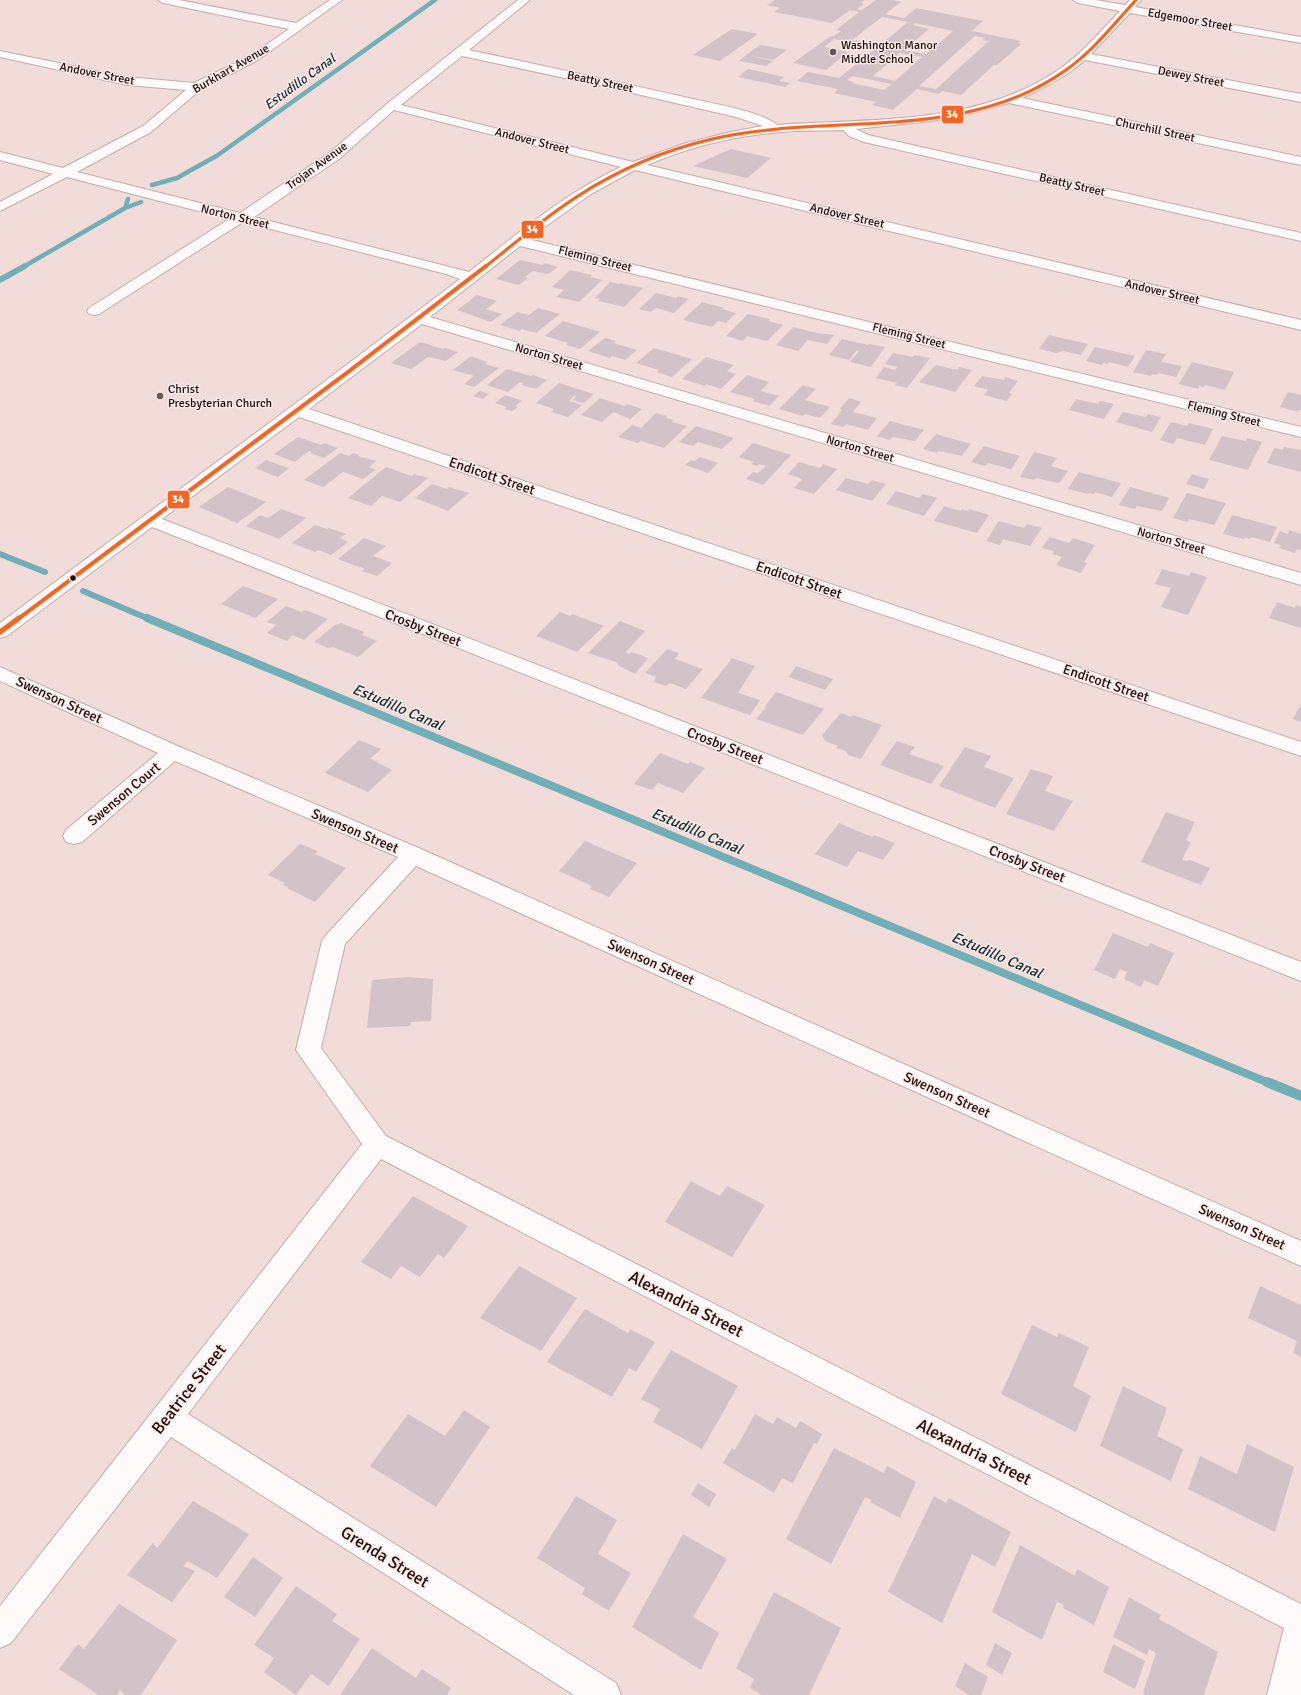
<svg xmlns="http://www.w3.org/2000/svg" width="1301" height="1695" font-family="Signika,sans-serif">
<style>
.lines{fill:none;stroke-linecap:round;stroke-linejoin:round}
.stream-far3{stroke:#72aeb7;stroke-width:4.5}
.stream-far2{stroke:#72aeb7;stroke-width:6}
.stream-far1{stroke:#72aeb7;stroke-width:8}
.stream{stroke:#72aeb7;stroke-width:10}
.building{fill:#d3c2c8;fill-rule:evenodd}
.street-casing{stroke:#c1adaa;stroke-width:2}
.secondary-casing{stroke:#c1adaa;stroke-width:2}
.street{fill:#fdfaf9;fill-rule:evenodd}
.secondary{fill:#fdfaf9;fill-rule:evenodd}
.bus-1-far2-casing{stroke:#f6e9e7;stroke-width:4.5}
.bus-1-far1-casing{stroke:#f6e9e7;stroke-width:6}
.bus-1-casing{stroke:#f6e9e7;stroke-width:8}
.bus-1-far2{stroke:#f26522;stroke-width:3}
.bus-1-far1{stroke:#f26522;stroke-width:4}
.bus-1{stroke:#f26522;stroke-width:5}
.poi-dot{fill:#6a5553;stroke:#f6e9e7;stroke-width:1.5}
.bus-dot{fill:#220d0b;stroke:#f6e9e7;stroke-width:1.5}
.labels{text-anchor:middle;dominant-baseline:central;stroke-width:3;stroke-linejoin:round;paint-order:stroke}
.far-street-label{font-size:12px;fill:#220d0b;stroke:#f6e9e7}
.far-poi-label{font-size:12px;fill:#220d0b;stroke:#f6e9e7;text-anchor:start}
.far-water-label{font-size:13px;font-style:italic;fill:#172d30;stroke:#f6e9e7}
.street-label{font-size:14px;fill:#220d0b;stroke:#f6e9e7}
.water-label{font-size:15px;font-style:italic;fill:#172d30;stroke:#f6e9e7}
.near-street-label{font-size:17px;fill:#220d0b;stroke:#f6e9e7}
.line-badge{stroke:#f6e9e7;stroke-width:1.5}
.badge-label{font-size:11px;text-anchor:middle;font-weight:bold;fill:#fff}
</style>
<rect width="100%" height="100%" fill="#f1dcd9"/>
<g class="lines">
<!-- stream-far3 -->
<path class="stream-far3" d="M152 185 177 178 218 155 435 0
M125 208 141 202
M23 267 125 208 128 199"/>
<!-- stream-far2 -->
<path class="stream-far2" d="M0 280 25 266
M0 554 45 572
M83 591 149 619"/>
<!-- stream-far1 -->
<path class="stream-far1" d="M147 618 1269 1083"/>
<!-- stream -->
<path class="stream" d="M1267 1082 1301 1096"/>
</g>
<!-- building -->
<path class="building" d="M775 0H865L861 3 864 4 857 9 862 10 876 0H892L901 2 885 14 904 18 916 8 983 21 972 31 1021 41 1018 43 1021 44 997 65H994L961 95 942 91 939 94 917 89 893 110 872 105 876 102 834 93 838 89 797 81 808 72 839 78 876 48 834 39 824 47 848 52 826 70 793 63 831 36H834L841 31 836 30 859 12 850 10 832 23 774 12 780 8 767 5ZM882 17 908 22 880 45 852 40ZM915 23 953 31 926 54 904 50 929 29 913 25ZM975 36 985 38 982 40 987 41 992 38 936 89 919 86ZM900 53 922 57 895 81 873 76ZM853 76 891 84 884 90 852 83 854 82 847 80Z
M732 29 758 34 720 61 693 55Z
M760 45 787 50 773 60 746 55Z
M746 55 773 61 766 66 739 61Z
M748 69 784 77 779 81 790 83 785 87 738 77Z
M731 149 771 158 747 178 693 166Z
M520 260 543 265 545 263 558 267 548 274 533 271 525 277 528 278 519 285 496 279Z
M570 270 592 275 590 277 602 280 579 302 556 297 564 290 552 287Z
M610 282 619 284 620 283 643 288 624 307 598 301 600 299 595 298Z
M656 293 676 298 678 296 689 299 674 313 656 308 651 312 639 309Z
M477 295 497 301 486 309 502 314 491 322 457 310Z
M702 302 724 308 722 309 736 313 726 323 718 321 712 327 683 320Z
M538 308 560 314 536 333 522 329 520 331 500 325 517 312 529 315Z
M748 314 770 319 769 321 783 325 767 341 747 336 743 341 726 336Z
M563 321 600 332 580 349 566 345 568 343 545 336Z
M793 327 818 333 834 335 827 344 808 340 798 351 776 345Z
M1049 335 1088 344 1081 355 1063 351 1056 353 1039 349Z
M605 338 616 341 614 343 637 350 625 360 612 356 610 358 588 351Z
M842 339 868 345 869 344 885 347 871 367 850 362 859 351 857 350 849 360 829 355Z
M420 342 443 349 445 348 458 352 446 361 428 357 411 369 391 363Z
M1095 347 1135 356 1128 367 1109 362 1108 364 1103 363 1102 365 1086 361Z
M654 348 692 359 672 377 657 372 659 370 636 363Z
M1146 350 1166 354 1161 362 1182 366 1176 377 1158 373 1157 375 1152 374 1151 376 1133 372Z
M893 353 913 357 915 355 930 358 907 388 895 385 897 383 876 378 884 367 895 370 897 367 885 364Z
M471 356 487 362 485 364 499 368 474 387 464 384 474 376 453 370Z
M706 357 734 365 727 371 736 374 721 389 706 384 705 386 682 379Z
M1192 362 1234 372 1225 390 1205 385 1204 387 1199 386 1198 389 1179 384Z
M936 365 957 370 959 367 972 370 955 392 919 382Z
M507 369 531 376 533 375 547 380 536 389 522 385 523 383 520 382 508 392 487 385Z
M747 375 769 382 761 391 779 396 769 406 753 401 755 399 730 392Z
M982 376 1004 380 1005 377 1018 381 1009 393 1012 394 1007 401 984 395 988 390 974 386Z
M559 383 594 394 584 403 572 400 576 397 575 395 569 401 582 405 568 417 551 412 554 409 536 403Z
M803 385 816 389 805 400 830 407 820 418 805 414 803 416 779 409Z
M480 391 489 394 483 399 473 396Z
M1288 392 1301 395V410H1299L1298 412 1280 407Z
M505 395 522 401 515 406 518 407 512 411 505 409 507 407 495 403Z
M600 398 625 406 627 404 642 409 630 419 613 412 602 422 581 415Z
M849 398 861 402 853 412 877 418 868 430 846 424 843 427 831 424 842 410 840 409Z
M1076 399 1098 404 1100 401 1114 404 1104 419 1069 410Z
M1123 412 1146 417 1148 414 1161 417 1152 432 1116 422Z
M656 413 667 416 666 418 673 420 672 422 687 426 664 448 641 441 638 443 618 437 632 425 641 428Z
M890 421 924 430 915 441 893 437 890 440 877 436Z
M1171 422 1187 426 1189 423 1213 429 1205 445 1177 438 1173 444 1160 440Z
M696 426 734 438 722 449 698 442 693 446 679 442Z
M936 434 971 444 962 456 939 451 937 453 923 449Z
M1222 436 1246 441 1247 438 1262 442 1248 470 1209 460Z
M298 437 321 445 324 443 338 448 324 458 310 453 312 452 309 451 295 462 274 454Z
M753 443 791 455 763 485 746 479 753 472 758 473 766 466 759 464 757 466 751 464 754 462 739 457Z
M984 446 1020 456 1011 469 988 463 985 466 971 462Z
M1284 447 1301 450V472L1267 463 1274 448 1283 450Z
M1034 452 1057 458 1051 466 1068 471 1059 483 1036 478 1034 480 1020 477Z
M340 453 349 456 353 453 359 455 358 456 376 461 369 467 375 470 363 479 343 472 323 487 304 480Z
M700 457 718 463 708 473 685 465 691 460 695 461Z
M266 460 289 468 278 477 255 468Z
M799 462 820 468 823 464 837 469 814 494 794 488 802 479 788 474Z
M386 467 412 476 414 474 428 478 400 502 382 496 371 506 348 498Z
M1079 472 1121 483 1112 497 1095 492 1094 494 1089 493 1088 494 1068 489Z
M1192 474 1209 479 1204 489 1186 484Z
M846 478 868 484 872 480 886 484 872 501 836 490Z
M432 484 447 489 449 487 469 493 448 511 415 498Z
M228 487 266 502 237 523 199 507Z
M1130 487 1169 498 1162 511 1137 506 1135 509 1119 505Z
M896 491 919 498 923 494 937 498 924 516 886 504Z
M1187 493 1226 503 1214 525 1189 519 1188 522 1173 518Z
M944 506 961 511 962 509 968 511 969 509 989 515 977 533 934 521Z
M281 509 306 518 279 539 246 526 260 515 268 518Z
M1232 515 1277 527 1270 542 1251 537 1250 539 1245 537 1244 539 1223 534Z
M999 521 1024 528 1027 524 1042 528 1030 546 1003 539 1000 545 986 541Z
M315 525 327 529 329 528 346 534 340 538 348 542 331 555 318 550 315 552 292 543Z
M1289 530 1301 534V550L1297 549 1295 553 1279 548 1281 545 1274 543 1280 531 1288 534Z
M1050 537 1069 543 1073 538 1095 545 1084 562 1087 563 1081 573 1056 565 1062 557 1053 554 1054 551 1042 548Z
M364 538 386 546 373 556 392 563 377 576 362 571 365 569 338 559Z
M1162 569 1189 576 1191 572 1207 577 1188 615 1161 607 1171 588 1155 584Z
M243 586 278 599 255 618 221 604Z
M1277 602 1295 608 1296 605 1301 607V628L1269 618Z
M286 606 302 612 305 610 328 619 304 640 292 635 287 641 267 633 276 625 267 622Z
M560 612 570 616 572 614 604 626 577 652 536 636Z
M620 621 645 631 626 652 629 654 632 652 648 658 635 674 619 666 616 662 588 653Z
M341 623 364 632 362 635 377 641 358 657 333 647 328 648 314 642 335 625Z
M667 649 679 653 675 659 703 669 686 689 670 683 666 686 654 682 656 677 645 673Z
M732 658 755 666 738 693 760 700 750 715 701 698Z
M796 666 833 679 825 690 789 677Z
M776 692 824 709 803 735 756 719 765 709 766 705Z
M1301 704V722L1293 719Z
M841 713 851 717 853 715 882 725 861 759 848 755 845 751 836 748 838 746 825 741 822 735Z
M359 740 381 749 370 759 377 761 376 762 392 770 368 792 325 773Z
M897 741 915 747 909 754 944 766 931 784 880 765Z
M965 747 991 756 984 767 1014 778 995 808 939 786Z
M660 753 688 764 690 762 705 768 683 793 658 783 652 790 634 784Z
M1031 769 1053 776 1045 791 1073 801 1054 831 1006 814Z
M1166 812 1195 822 1186 840 1191 842 1182 860 1186 861 1190 860 1210 868 1201 885 1141 862Z
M839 823 872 837 874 835 895 843 883 860 858 851 847 867 815 854Z
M585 841 637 863 609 897 590 889 592 886 559 871Z
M300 844 318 851 315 854 346 868 315 902 287 888 288 887 283 885 285 883 268 875Z
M1113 933 1148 947 1150 943 1174 953 1158 986 1144 980 1141 987 1124 979 1127 972 1120 969 1115 979 1094 970Z
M406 977 433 979 431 1021 411 1022 410 1026 367 1028 372 980Z
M691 1181 720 1196 727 1186 765 1205 732 1257 665 1222Z
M413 1196 468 1226 444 1258 438 1254 420 1277 401 1266 391 1279 361 1262Z
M519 1266 577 1298 541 1351 480 1318Z
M1260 1286 1301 1305V1357L1293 1353 1297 1341 1248 1318Z
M585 1309 628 1333 630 1329 655 1342 636 1372 629 1368 612 1397 547 1362Z
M1032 1325 1057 1337 1059 1333 1089 1347 1073 1386 1091 1396 1076 1432 1001 1394Z
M671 1350 738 1386 702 1449 653 1422 660 1409 641 1399Z
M1123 1386 1167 1408 1157 1436 1183 1449 1171 1481 1100 1446Z
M464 1410 490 1427 436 1507 370 1466 408 1414 445 1436Z
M755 1414 773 1424 777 1417 796 1428 800 1421 822 1434 817 1444 814 1443 793 1483 782 1478 774 1493 723 1463 732 1448 735 1450Z
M1247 1444 1294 1467 1275 1532 1188 1489 1200 1456 1237 1474Z
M834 1448 884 1473 887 1466 916 1482 900 1518 870 1502 872 1500 865 1497 831 1564 786 1539Z
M698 1483 716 1494 709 1507 691 1495Z
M576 1496 617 1520 598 1554 631 1573 609 1611 582 1594 585 1588 537 1558Z
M934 1496 946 1503 949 1498 1011 1532 995 1567 972 1554 942 1623 888 1592Z
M193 1501 249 1534 217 1578 188 1561 183 1566 195 1571 172 1602 127 1575 153 1543 157 1548Z
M683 1534 727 1559 693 1617 719 1633 701 1670 632 1627Z
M1020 1545 1075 1576 1077 1569 1109 1587 1094 1625 1063 1608 1064 1605 1057 1602 1042 1640 992 1612Z
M253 1557 283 1578 255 1617 224 1597Z
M296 1586 337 1614 332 1621 360 1639 329 1686 311 1674 296 1695 264 1672 274 1658 254 1645Z
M774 1592 841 1628 809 1695H762L750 1688 754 1679 736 1668Z
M1129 1597 1161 1615 1159 1619 1218 1652 1204 1695H1145L1143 1693 1156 1653 1149 1649 1147 1655 1113 1637Z
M119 1604 177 1640 141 1695H125L120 1690 117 1695H99L59 1669 78 1644 84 1649Z
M995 1643 1012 1653 1002 1675 986 1665Z
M1113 1644 1145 1661 1135 1689 1103 1672Z
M372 1648 416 1678 422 1669 451 1688 447 1695H340Z
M965 1663 988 1677 981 1695H969L955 1686Z"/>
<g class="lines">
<!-- street casing -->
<g class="street-casing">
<path id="street" d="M158 0H179L296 23 330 0H342L258 60 200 90 151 132 77 172 240 213 329 153 388 103 518 0H530L469 50C544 66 618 82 693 99 715 104 760 111 777 125 872 118 979 126 1061 68 1083 52 1101 31 1120 11L1078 3 1073 0H1096L1125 5 1130 0H1141L1135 7 1301 37V43L1130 13 1091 54 1301 94V102L1085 60C1066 77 1044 88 1022 98L1301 157V165L1009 103 960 116 931 121 856 129 868 135 1301 233V241L864 142 849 136 843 130C819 131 795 130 772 133 729 137 687 148 647 165L1301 320V330L635 170 591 194 528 239 1301 427V437L520 246 430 317 1301 573V585L422 324 309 409 1301 742V756L299 417 162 519 1301 962V981L152 527 7 636 0 638V623L308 394 460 279 446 274 243 222 99 314 94 315 89 314 87 311 89 308 229 219 67 177 0 211V202L53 174 0 160V152L63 168 143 126 186 90 127 85 0 57V51L127 77 194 83 250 56 289 29 163 3ZM462 56 602 86 736 117 763 126 731 132 686 143 633 162 401 105ZM394 110 621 167C565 193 517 234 469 272L254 217 339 159Z
M0 667 180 747 421 849 1301 1241V1266L416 866 345 944 321 1048 386 1136 1301 1604V1637L381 1159 188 1414 616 1683 621 1695H574L171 1437 11 1643 0 1648V1606L362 1144 296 1050 322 941 326 935 398 857 175 761 82 842 74 844 66 842 63 836 66 830 158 753 0 681Z"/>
</g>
<!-- secondary casing -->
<g class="secondary-casing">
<path id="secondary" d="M1301 1608V1695H1267L1285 1624 1290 1613Z"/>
</g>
<!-- street -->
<use href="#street" class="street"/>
<!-- secondary -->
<use href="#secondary" class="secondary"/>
<!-- bus-1-far2 casing -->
<g class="bus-1-far2-casing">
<path id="bus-1-far2" d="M485 267C515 243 545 217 578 196 618 170 665 150 712 139 828 112 963 144 1066 70 1093 51 1114 24 1136 0"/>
</g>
<!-- bus-1-far1 casing -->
<g class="bus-1-far1-casing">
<path id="bus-1-far1" d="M18 619 348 372 486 266"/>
</g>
<!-- bus-1 casing -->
<g class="bus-1-casing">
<path id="bus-1" d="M0 632 19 618"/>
</g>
<!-- bus-1-far2 -->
<use href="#bus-1-far2" class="bus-1-far2"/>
<!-- bus-1-far1 -->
<use href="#bus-1-far1" class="bus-1-far1"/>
<!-- bus-1 -->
<use href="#bus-1" class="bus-1"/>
</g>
<!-- markers -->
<g class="poi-dot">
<circle cx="833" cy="52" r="4"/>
<circle cx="160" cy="396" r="4"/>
</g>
<circle class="bus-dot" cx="73" cy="578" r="3.5"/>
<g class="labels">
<!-- far-street labels -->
<g class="far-street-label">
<text transform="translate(1190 20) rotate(10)">Edgemoor Street</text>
<text transform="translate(231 69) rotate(-30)">Burkhart Avenue</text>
<text transform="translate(97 74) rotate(11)">Andover Street</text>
<text transform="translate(1191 77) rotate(11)">Dewey Street</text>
<text transform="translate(600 82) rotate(12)">Beatty Street</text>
<text transform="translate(1155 130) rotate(12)">Churchill Street</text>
<text transform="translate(532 141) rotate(14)">Andover Street</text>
<text transform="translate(317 166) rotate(-36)">Trojan Avenue</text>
<text transform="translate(1072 185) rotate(13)">Beatty Street</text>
<text transform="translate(847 216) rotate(13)">Andover Street</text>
<text transform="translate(235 217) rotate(14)">Norton Street</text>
<text transform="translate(595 259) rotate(14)">Fleming Street</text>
<text transform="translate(1162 292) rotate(13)">Andover Street</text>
<text transform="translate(909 336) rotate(14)">Fleming Street</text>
<text transform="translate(549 357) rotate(16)">Norton Street</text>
<text transform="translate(1224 414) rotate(14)">Fleming Street</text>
<text transform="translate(860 449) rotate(16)">Norton Street</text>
<text transform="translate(1171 541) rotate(16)">Norton Street</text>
</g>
<!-- far-poi labels -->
<g class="far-poi-label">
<text x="841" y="45">Washington Manor<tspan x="841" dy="14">Middle School</tspan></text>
<text x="168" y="389">Christ<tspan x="168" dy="14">Presbyterian Church</tspan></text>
</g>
<!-- far-water labels -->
<g class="far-water-label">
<text transform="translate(300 82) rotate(-36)">Estudillo Canal</text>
</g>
<!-- street labels -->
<g class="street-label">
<text transform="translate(492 476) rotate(19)">Endicott Street</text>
<text transform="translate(799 580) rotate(19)">Endicott Street</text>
<text transform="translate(423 628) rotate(21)">Crosby Street</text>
<text transform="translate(1106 683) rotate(19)">Endicott Street</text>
<text transform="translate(59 700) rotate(25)">Swenson Street</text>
<text transform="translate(725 746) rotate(21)">Crosby Street</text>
<text transform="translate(124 794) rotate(-40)">Swenson Court</text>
<text transform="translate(355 831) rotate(23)">Swenson Street</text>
<text transform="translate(1027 864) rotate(21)">Crosby Street</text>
<text transform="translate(651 962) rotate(24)">Swenson Street</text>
<text transform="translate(947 1095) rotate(24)">Swenson Street</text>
<text transform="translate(1242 1227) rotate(24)">Swenson Street</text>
</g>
<!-- water labels -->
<g class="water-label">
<text transform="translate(398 707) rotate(23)">Estudillo Canal</text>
<text transform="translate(697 831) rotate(23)">Estudillo Canal</text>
<text transform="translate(997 955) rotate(23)">Estudillo Canal</text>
</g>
<!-- near-street labels -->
<g class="near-street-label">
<text transform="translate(686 1304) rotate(27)">Alexandria Street</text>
<text transform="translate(189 1389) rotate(-52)">Beatrice Street</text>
<text transform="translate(974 1452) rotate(27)">Alexandria Street</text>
<text transform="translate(385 1557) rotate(32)">Grenda Street</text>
</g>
</g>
<g class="line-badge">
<rect x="941" y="105" width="23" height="19" rx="4" fill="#f26522"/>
<rect x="521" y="220" width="23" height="19" rx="4" fill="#f26522"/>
<rect x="167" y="490" width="23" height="19" rx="4" fill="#f26522"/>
</g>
<g class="badge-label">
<text x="952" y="118">34</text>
<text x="532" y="233">34</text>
<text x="178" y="503">34</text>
</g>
</svg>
